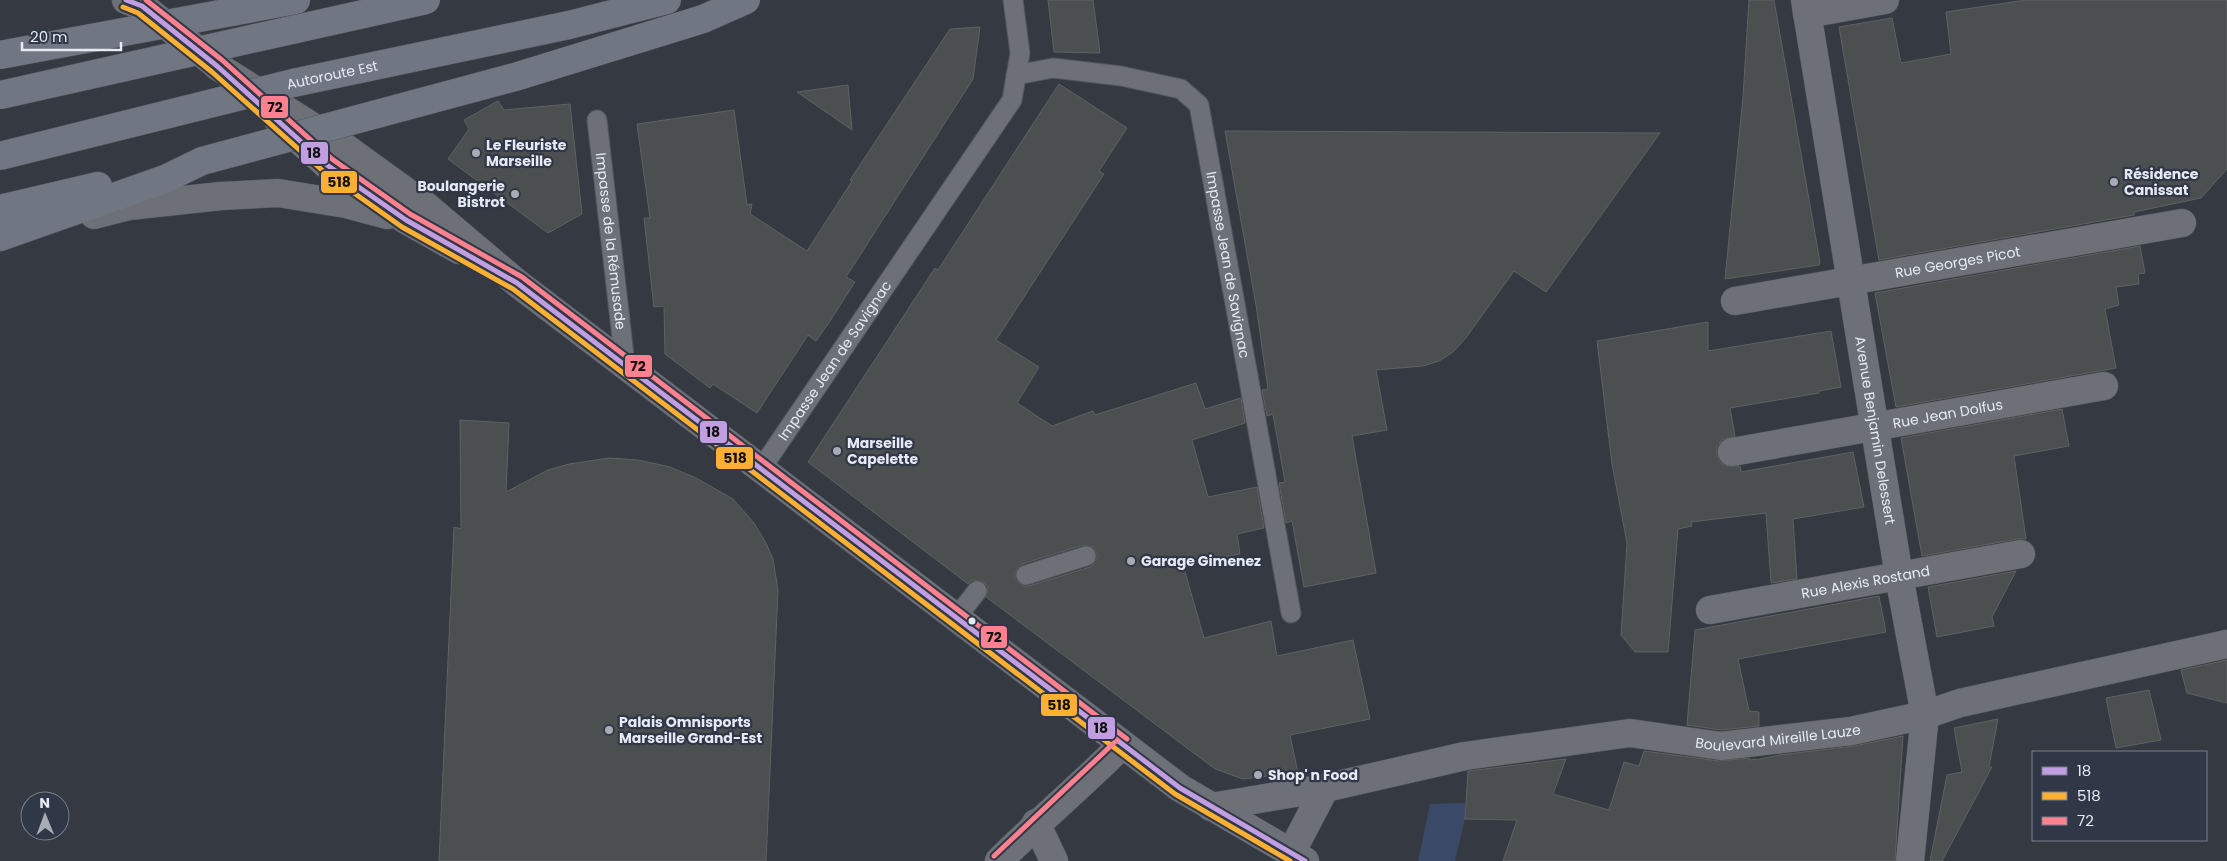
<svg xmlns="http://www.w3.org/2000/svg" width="2227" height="861" font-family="Poppins,sans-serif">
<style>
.green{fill:#3b4968}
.building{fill:#4c4f50;stroke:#5f6263;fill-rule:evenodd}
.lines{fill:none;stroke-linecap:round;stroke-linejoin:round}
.lane-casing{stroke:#52565d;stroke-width:21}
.street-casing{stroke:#52565d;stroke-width:29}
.secondary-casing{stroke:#52565d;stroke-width:29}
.highway-casing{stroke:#52565d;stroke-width:29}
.lane{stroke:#6d7077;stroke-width:19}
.street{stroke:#6d7077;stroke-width:28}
.secondary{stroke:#6d7077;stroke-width:28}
.highway{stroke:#707682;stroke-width:28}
.highway-bridge-casing{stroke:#52565d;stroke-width:29;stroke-linecap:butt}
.highway-bridge{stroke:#707682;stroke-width:28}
.bus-1-casing{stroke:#303746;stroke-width:9}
.bus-2-casing{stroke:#303746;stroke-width:9}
.bus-3-casing{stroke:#303746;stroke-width:9}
.bus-1{stroke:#c19ee1;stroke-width:5}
.bus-2{stroke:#fcb033;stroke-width:5}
.bus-3{stroke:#ff808e;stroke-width:5}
.poi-dot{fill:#a7acb5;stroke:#303746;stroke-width:2}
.bus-dot{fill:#e5eaf4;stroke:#303746;stroke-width:2}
.labels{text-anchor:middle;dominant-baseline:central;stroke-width:4.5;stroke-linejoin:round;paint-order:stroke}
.street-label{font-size:14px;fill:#e5eaf4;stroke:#303746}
.poi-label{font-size:14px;font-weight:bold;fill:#e5eaf4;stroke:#303746;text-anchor:start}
.line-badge{stroke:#303746;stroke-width:2}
.pale-badge-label{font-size:14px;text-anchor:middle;font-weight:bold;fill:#111}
</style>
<rect width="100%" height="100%" fill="#353941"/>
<!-- green -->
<path class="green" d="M1465 803V819L1455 861H1418L1430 804Z"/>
<!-- building -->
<path class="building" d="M1048 0H1093L1100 53 1054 52Z
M1749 0H1774L1820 262 1819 265 1725 279 1743 97Z
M2026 0H2227V169L2201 198 2134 212V215L1879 260 1839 27 1892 18 1901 63 1951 54 1946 12Z
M980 27 973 79 846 277 855 282 828 324 816 341 808 335 757 413 713 384 710 388 665 354 664 306 654 307 644 218H650L637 124 734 110 747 205 752 204 750 214 807 251 852 181 850 180 950 29Z
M1059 84 1127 128 1099 171 1104 174 996 340 1039 367 1017 403 1052 426 1093 411 1095 415 1196 383 1205 409 1241 398 1245 423 1192 440 1208 497 1257 487 1264 528 1237 534 1240 554 1183 565 1204 638 1271 621 1277 656 1353 640 1370 719 1290 735 1298 773 1243 779 1215 769 986 597 988 587 983 582 973 580 968 584 808 462 935 268 938 270ZM1083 545 1093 547 1097 553V559L1090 567 1029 586H1023L1015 579V572L1022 564Z
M848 85 852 130 797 92Z
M498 101 504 110 570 104 582 214 548 233 448 159 469 129 464 120Z
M1225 131 1660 133 1546 292 1514 271 1465 339 1453 352 1439 361 1423 366 1376 370 1387 430 1352 436 1376 573 1304 587 1292 521 1286 523 1279 483 1285 482 1273 414 1267 416 1262 390 1268 389 1256 305Z
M2140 246 2145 273 2138 274 2139 284 2116 287 2119 305 2105 309 2116 368 1896 407 1875 293Z
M1708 322V351L1831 331 1841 387 1819 391V393L1730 408 1735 436 1722 440 1717 447V455L1720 462 1726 466H1740L1741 472 1853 452 1864 507 1793 519 1797 579 1771 583 1766 513 1691 522 1692 526 1678 529 1668 652H1635L1621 635 1627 543 1612 464 1597 341Z
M2062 409 2069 446 2014 456 2026 539H2018L1922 556 1901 438Z
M460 420 509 423 506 492 548 470 569 464 609 458 638 460 670 467 696 478 733 499 754 523 766 543 773 559 778 590 766 861H439L454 527 461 529Z
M2016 571 1992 617 1994 626 1937 637 1928 587Z
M1879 596 1886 632 1738 659 1749 711 1759 712V726L1721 730 1687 725 1695 630Z
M2227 660V703L2187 693 2181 670Z
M2149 690 2161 740 2116 748 2106 698Z
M1998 719 1989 767H1992L1942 861H1930L1947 775 1962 772 1954 728Z
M1903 736 1895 861H1503L1517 820 1465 819 1468 771 1566 759 1553 794 1609 810 1624 762 1639 766 1644 751 1719 761 1749 758V760L1756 759V760L1779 755 1854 746Z"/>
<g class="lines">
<!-- lane casing -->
<g class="lane-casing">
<g id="lane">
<path id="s1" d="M1016 75 1053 68 1121 76 1181 89 1199 105 1291 613"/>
<path id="s2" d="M597 120 625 364"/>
<path id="s3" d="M761 469 1012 100 1020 53 1013 0"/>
<path d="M1026 575 1086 556"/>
<path d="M956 618 977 591"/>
</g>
</g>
<!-- street casing -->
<g class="street-casing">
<g id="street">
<path d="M1807 14 1885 0"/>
<path id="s4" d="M1735 301 2182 223"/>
<path id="s5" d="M1732 452 2104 386"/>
<path id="s6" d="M1710 610 2021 554"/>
<path d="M1036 823 1054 861"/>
<path d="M1291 853 1325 788"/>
</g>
</g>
<!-- secondary casing -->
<g class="secondary-casing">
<g id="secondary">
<path d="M126 0 142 6 214 63"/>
<path id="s7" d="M1805 0 1899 576 1925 715 1910 861"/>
<path d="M217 66 346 148 426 206 517 283 1180 788 1305 861"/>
<path d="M279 122 327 165 406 220 459 250"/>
<path d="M94 215 129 206 221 196 278 193 346 204 387 215"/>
<path id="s8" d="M1211 807 1325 788 1465 756 1630 733 1721 746 1851 731 1925 715 1960 703 2227 644"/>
<path d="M999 861C1039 821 1082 785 1122 745"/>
</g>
</g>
<!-- highway casing -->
<g class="highway-casing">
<path id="highway" d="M177 22 296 0
M0 209 98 186
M0 237 165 179 202 161"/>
</g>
<!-- lane -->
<use href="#lane" class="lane"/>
<!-- street -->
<use href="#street" class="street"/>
<!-- secondary -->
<use href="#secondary" class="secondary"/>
<!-- highway -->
<use href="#highway" class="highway"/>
<!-- highway-bridge casing -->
<g class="highway-bridge-casing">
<g id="highway-bridge">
<path d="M0 55 177 22"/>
<path d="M0 95 426 0"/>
<path id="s9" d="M0 156 293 83 569 25 667 0"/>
<path d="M202 161 515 77 703 19 746 0"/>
</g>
</g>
<!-- highway-bridge -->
<use href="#highway-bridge" class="highway-bridge"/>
<!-- bus-1 casing -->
<g class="bus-1-casing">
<path id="bus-1" d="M126 0 142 6 217 66 327 165 406 220 517 283 1180 788 1305 861"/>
</g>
<!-- bus-2 casing -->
<g class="bus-2-casing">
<path id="bus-2" d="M123 7 138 13 212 72 323 171 402 227 513 289 1175 794 1290 861"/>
</g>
<!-- bus-3 casing -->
<g class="bus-3-casing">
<path id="bus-3" d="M146 0 222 60 332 159 410 214 522 277 1127 739
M994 856 1117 740"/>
</g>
<!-- bus-1 -->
<use href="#bus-1" class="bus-1"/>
<!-- bus-2 -->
<use href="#bus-2" class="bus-2"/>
<!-- bus-3 -->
<use href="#bus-3" class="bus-3"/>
</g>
<!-- markers -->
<g class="poi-dot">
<circle cx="476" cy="153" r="5"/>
<circle cx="2114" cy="182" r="5"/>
<circle cx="515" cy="194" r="5"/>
<circle cx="837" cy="451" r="5"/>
<circle cx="1131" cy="561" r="5"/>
<circle cx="609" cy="730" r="5"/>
<circle cx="1258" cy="775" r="5"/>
</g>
<circle class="bus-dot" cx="972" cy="621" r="4.5"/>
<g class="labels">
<!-- street labels -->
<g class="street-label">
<text stroke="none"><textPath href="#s9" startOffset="342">Autoroute Est</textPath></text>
<text stroke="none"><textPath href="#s2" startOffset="122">Impasse de la Rémusade</textPath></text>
<text stroke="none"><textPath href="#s4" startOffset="226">Rue Georges Picot</textPath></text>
<text stroke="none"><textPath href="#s1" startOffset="354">Impasse Jean de Savignac</textPath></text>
<text stroke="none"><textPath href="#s3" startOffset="131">Impasse Jean de Savignac</textPath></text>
<text stroke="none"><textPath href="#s5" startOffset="219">Rue Jean Dolfus</textPath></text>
<text stroke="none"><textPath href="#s7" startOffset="436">Avenue Benjamin Delessert</textPath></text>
<text stroke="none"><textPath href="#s6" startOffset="158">Rue Alexis Rostand</textPath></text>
<text stroke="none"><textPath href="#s8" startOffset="575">Boulevard Mireille Lauze</textPath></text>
</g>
<!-- poi labels -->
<g class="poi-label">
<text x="486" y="145">Le Fleuriste<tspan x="486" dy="16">Marseille</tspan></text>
<text x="2124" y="174">Résidence<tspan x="2124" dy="16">Canissat</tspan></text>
<text x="505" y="186" text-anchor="end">Boulangerie<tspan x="505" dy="16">Bistrot</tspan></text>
<text x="847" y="443">Marseille<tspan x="847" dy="16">Capelette</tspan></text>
<text x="1141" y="561">Garage Gimenez</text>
<text x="619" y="722">Palais Omnisports<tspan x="619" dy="16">Marseille Grand-Est</tspan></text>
<text x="1268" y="775">Shop' n Food</text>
</g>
</g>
<g class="line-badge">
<rect x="260" y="95" width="29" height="24" rx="5" fill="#ff808e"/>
<rect x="300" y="141" width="29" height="24" rx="5" fill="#c19ee1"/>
<rect x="320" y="170" width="38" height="24" rx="5" fill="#fcb033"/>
<rect x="624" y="354" width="29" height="24" rx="5" fill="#ff808e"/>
<rect x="699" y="420" width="29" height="24" rx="5" fill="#c19ee1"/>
<rect x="715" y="446" width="39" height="24" rx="5" fill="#fcb033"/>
<rect x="980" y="625" width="28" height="24" rx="5" fill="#ff808e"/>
<rect x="1040" y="693" width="38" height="24" rx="5" fill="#fcb033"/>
<rect x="1087" y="716" width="29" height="24" rx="5" fill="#c19ee1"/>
</g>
<g class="pale-badge-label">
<text x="275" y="112">72</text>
<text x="314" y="158">18</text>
<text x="339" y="187">518</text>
<text x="638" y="371">72</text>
<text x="713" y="437">18</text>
<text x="735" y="463">518</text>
<text x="994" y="642">72</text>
<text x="1059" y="710">518</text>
<text x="1101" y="733">18</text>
</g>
<!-- legend -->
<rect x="2032" y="751" width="175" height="90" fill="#303746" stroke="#787f8c"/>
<rect x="2042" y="767" width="25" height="8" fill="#c19ee1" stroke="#787f8c"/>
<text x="2077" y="776" font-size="15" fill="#e5eaf4">18</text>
<rect x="2042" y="792" width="25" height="8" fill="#fcb033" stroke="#787f8c"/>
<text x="2077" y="801" font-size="15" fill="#e5eaf4">518</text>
<rect x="2042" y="817" width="25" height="8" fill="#ff808e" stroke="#787f8c"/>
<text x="2077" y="826" font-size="15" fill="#e5eaf4">72</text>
<!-- north arrow -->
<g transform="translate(45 816) rotate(359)"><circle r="24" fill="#303746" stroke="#787f8c"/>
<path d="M0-4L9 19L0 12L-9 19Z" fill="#a7acb5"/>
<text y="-8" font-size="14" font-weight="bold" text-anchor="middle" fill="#e5eaf4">N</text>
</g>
<!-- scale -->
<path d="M22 42v8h99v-8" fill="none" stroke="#e5eaf4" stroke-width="2.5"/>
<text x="30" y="42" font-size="15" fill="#e5eaf4" stroke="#303746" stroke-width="4" paint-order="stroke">20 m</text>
</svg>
